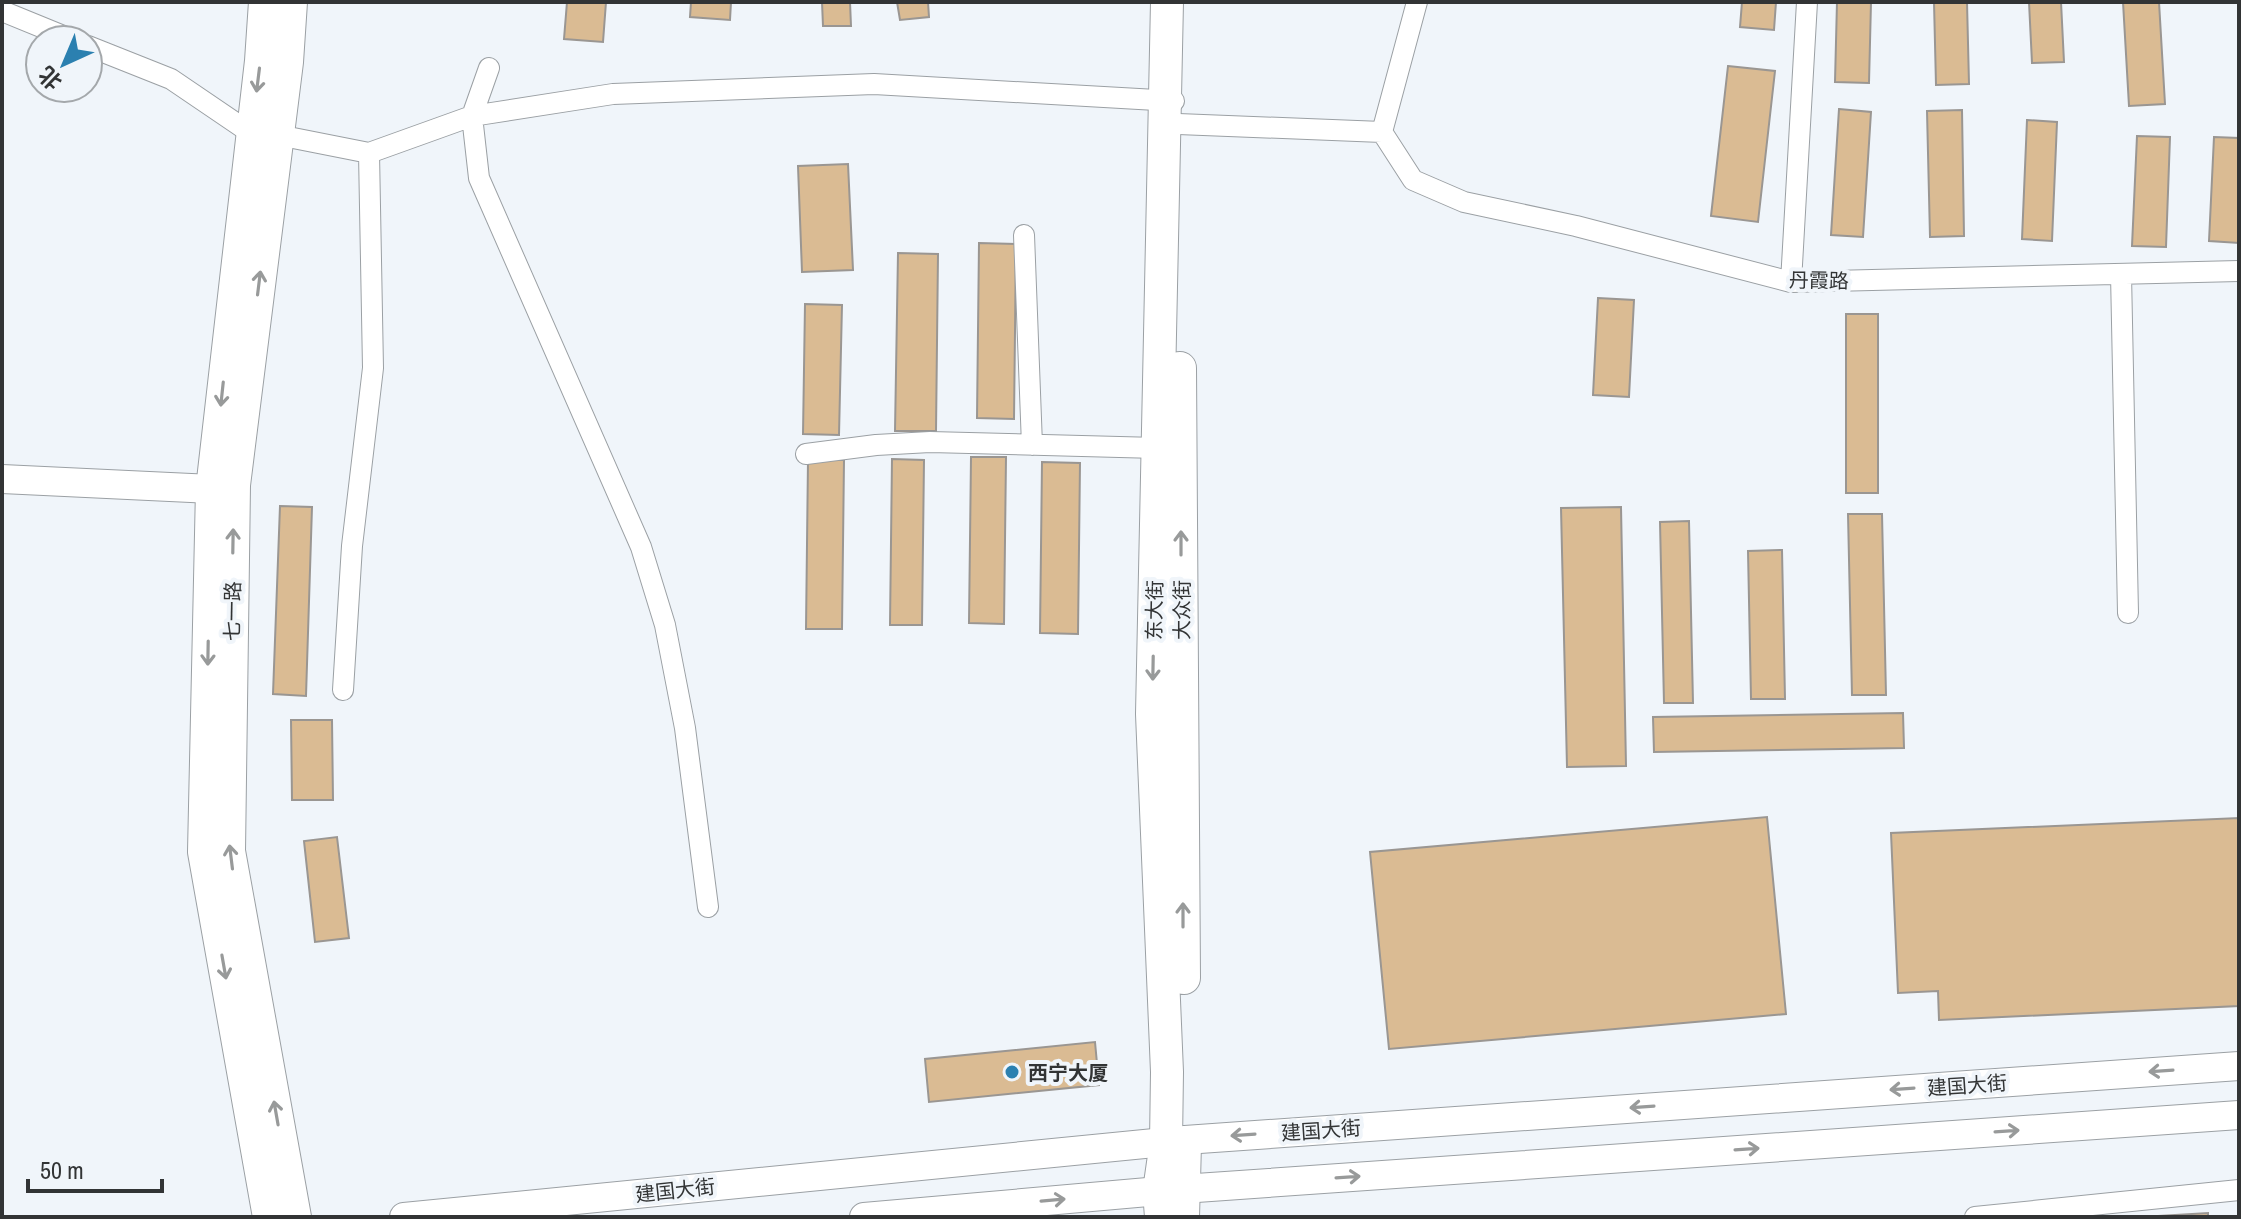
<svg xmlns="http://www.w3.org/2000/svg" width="2241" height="1219" font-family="'Archivo Narrow','Noto Sans SC',sans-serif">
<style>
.building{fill:#dabb93;stroke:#9a9692;stroke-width:2}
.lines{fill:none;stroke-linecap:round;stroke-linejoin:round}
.street-casing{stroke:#9ba0a4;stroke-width:22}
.secondary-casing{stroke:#9ba0a4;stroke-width:30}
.primary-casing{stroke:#9ba0a4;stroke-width:34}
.street{stroke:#fff;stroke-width:20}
.secondary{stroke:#fff;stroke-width:28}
.primary{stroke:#fff;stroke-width:32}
.oneway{stroke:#989a9a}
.poi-dot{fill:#2b80b0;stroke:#f0f5fa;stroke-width:3}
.labels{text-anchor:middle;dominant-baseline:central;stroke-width:8;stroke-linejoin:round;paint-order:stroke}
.street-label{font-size:20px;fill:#323435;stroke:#f0f5fa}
.poi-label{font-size:20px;font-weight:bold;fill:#323435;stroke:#f0f5fa;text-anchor:start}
</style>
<rect width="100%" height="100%" fill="#f0f5fa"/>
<!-- building -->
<path class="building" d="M567 2H606L603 42 564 39Z
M691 2H731L730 20 690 17Z
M822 2H850L851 26H823Z
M897 2H928L929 17 900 20Z
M1742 2H1776L1774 30 1740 27Z
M1837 2H1871L1869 83 1835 82Z
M1934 2H1967L1969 84 1936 85Z
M2029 2H2061L2064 62 2032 63Z
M2123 2H2159L2165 104 2129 106Z
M1728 66 1775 71 1758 222 1711 216Z
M1839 109 1871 112 1863 237 1831 235Z
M1962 110 1964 236 1930 237 1927 111Z
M2027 120 2057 122 2052 241 2022 239Z
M2137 136 2170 137 2166 247 2132 246Z
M2214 137 2239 138V243L2209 241Z
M848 164 853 270 802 272 798 166Z
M979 243 1016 244 1014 419 977 418Z
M898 253 938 254 936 431H895Z
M1598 298 1634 300 1629 397 1593 395Z
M805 304 842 305 839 435 803 434Z
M1846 314H1878V493H1846Z
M971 457H1006L1004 624 969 623Z
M892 459 924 460 922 625H890Z
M808 460H844L842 629H806Z
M1042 462 1080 463 1078 634 1040 633Z
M280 506 312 507 306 696 273 694Z
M1621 507 1626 766 1567 767 1561 508Z
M1848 514H1882L1886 695H1852Z
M1689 521 1693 703H1664L1660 522Z
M1782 550 1785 699H1751L1748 551Z
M1903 713 1904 748 1654 752 1653 717Z
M291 720H332L333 800H292Z
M1767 817 1786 1014 1389 1049 1370 852Z
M2239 818V1006L1939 1020 1938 991 1898 993 1891 833Z
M337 837 349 938 315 942 304 841Z
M1095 1042 1099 1085 929 1102 925 1059Z
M2208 1213V1217H2141Z"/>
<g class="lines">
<!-- street casing -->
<g class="street-casing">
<path id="street" d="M1417 2 1382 132 1413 180 1464 202 1576 226 1791 282 2239 271
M2 11 73 40
M88 46 171 79 252 134 278 135 369 153 472 116 613 94 874 84 1174 101
M489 68 472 116 479 178 641 547 665 625 685 728 708 907
M1178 124 1382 132
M1024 235 1032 445
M2121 274 2128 613
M1791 282 1807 2
M806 454 876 445 930 442 1157 448
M343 690 352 546 373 368 369 153
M1975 1217 2239 1190"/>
</g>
<!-- secondary casing -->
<g class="secondary-casing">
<path id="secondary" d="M2 479 212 489
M404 1217 1185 1140 2239 1066
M864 1217 1182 1189 2239 1115"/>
</g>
<!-- primary casing -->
<g class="primary-casing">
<path id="primary" d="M265 2 261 61 212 489 204 852 269 1217
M291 2 287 62 234 485 229 851 295 1217
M1180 368 1184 978
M1161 1217 1159 1191 1166 1142 1167 1072 1152 714 1167 2
M1183 1217 1185 1144"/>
</g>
<!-- street -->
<use href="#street" class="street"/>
<!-- secondary -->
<use href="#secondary" class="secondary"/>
<!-- primary -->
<use href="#primary" class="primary"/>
</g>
<!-- one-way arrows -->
<defs><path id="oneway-shaft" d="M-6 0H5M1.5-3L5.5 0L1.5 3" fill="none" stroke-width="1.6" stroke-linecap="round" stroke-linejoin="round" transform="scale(2)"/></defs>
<g class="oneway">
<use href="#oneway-shaft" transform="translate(258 80) rotate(97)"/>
<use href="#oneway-shaft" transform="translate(259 283) rotate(-83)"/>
<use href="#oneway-shaft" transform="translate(222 394) rotate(96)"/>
<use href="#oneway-shaft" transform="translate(233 541) rotate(-89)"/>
<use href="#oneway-shaft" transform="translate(1181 543) rotate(-90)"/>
<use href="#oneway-shaft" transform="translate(208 653) rotate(91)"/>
<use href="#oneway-shaft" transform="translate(1153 668) rotate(91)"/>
<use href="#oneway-shaft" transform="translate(231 857) rotate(-97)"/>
<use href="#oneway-shaft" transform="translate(1183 915) rotate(-90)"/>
<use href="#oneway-shaft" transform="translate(224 967) rotate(80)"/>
<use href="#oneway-shaft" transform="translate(2161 1071) rotate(176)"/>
<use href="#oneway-shaft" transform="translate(1902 1089) rotate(176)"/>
<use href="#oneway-shaft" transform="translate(1642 1107) rotate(176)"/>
<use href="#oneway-shaft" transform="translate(276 1113) rotate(-100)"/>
<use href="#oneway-shaft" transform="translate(2007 1131) rotate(-4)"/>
<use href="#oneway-shaft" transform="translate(1243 1135) rotate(176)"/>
<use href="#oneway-shaft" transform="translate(1747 1149) rotate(-4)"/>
<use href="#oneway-shaft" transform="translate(1348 1177) rotate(-4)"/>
<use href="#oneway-shaft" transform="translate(1053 1200) rotate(-5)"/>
</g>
<!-- markers -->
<circle class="poi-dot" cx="1012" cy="1072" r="8"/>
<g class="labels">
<!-- street labels -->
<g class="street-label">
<text transform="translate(1819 280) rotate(1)">丹霞路</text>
<text transform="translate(1154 610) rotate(-89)">东大街</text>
<text transform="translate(1181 610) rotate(-90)">大众街</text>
<text transform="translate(232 611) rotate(-89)">七一路</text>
<text transform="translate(1967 1085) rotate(-4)">建国大街</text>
<text transform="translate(1321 1130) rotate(-4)">建国大街</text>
<text transform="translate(675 1190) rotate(-6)">建国大街</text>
</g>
<!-- poi labels -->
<g class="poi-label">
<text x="1028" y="1072">西宁大厦</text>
</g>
</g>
<!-- border -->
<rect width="2241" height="1219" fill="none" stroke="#323435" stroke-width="8"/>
<!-- north arrow -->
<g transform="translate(64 64) rotate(224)"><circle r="38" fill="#f0f5fa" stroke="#a4a8ab" stroke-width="2"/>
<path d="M0-6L14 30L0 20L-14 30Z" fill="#2b80b0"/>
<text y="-12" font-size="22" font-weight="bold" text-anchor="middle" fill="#323435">北</text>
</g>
<!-- scale -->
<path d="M28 1179v12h134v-12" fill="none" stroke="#323435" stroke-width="4"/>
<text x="40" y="1179" font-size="24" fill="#323435" stroke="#f0f5fa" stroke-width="6" paint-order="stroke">50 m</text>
</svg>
